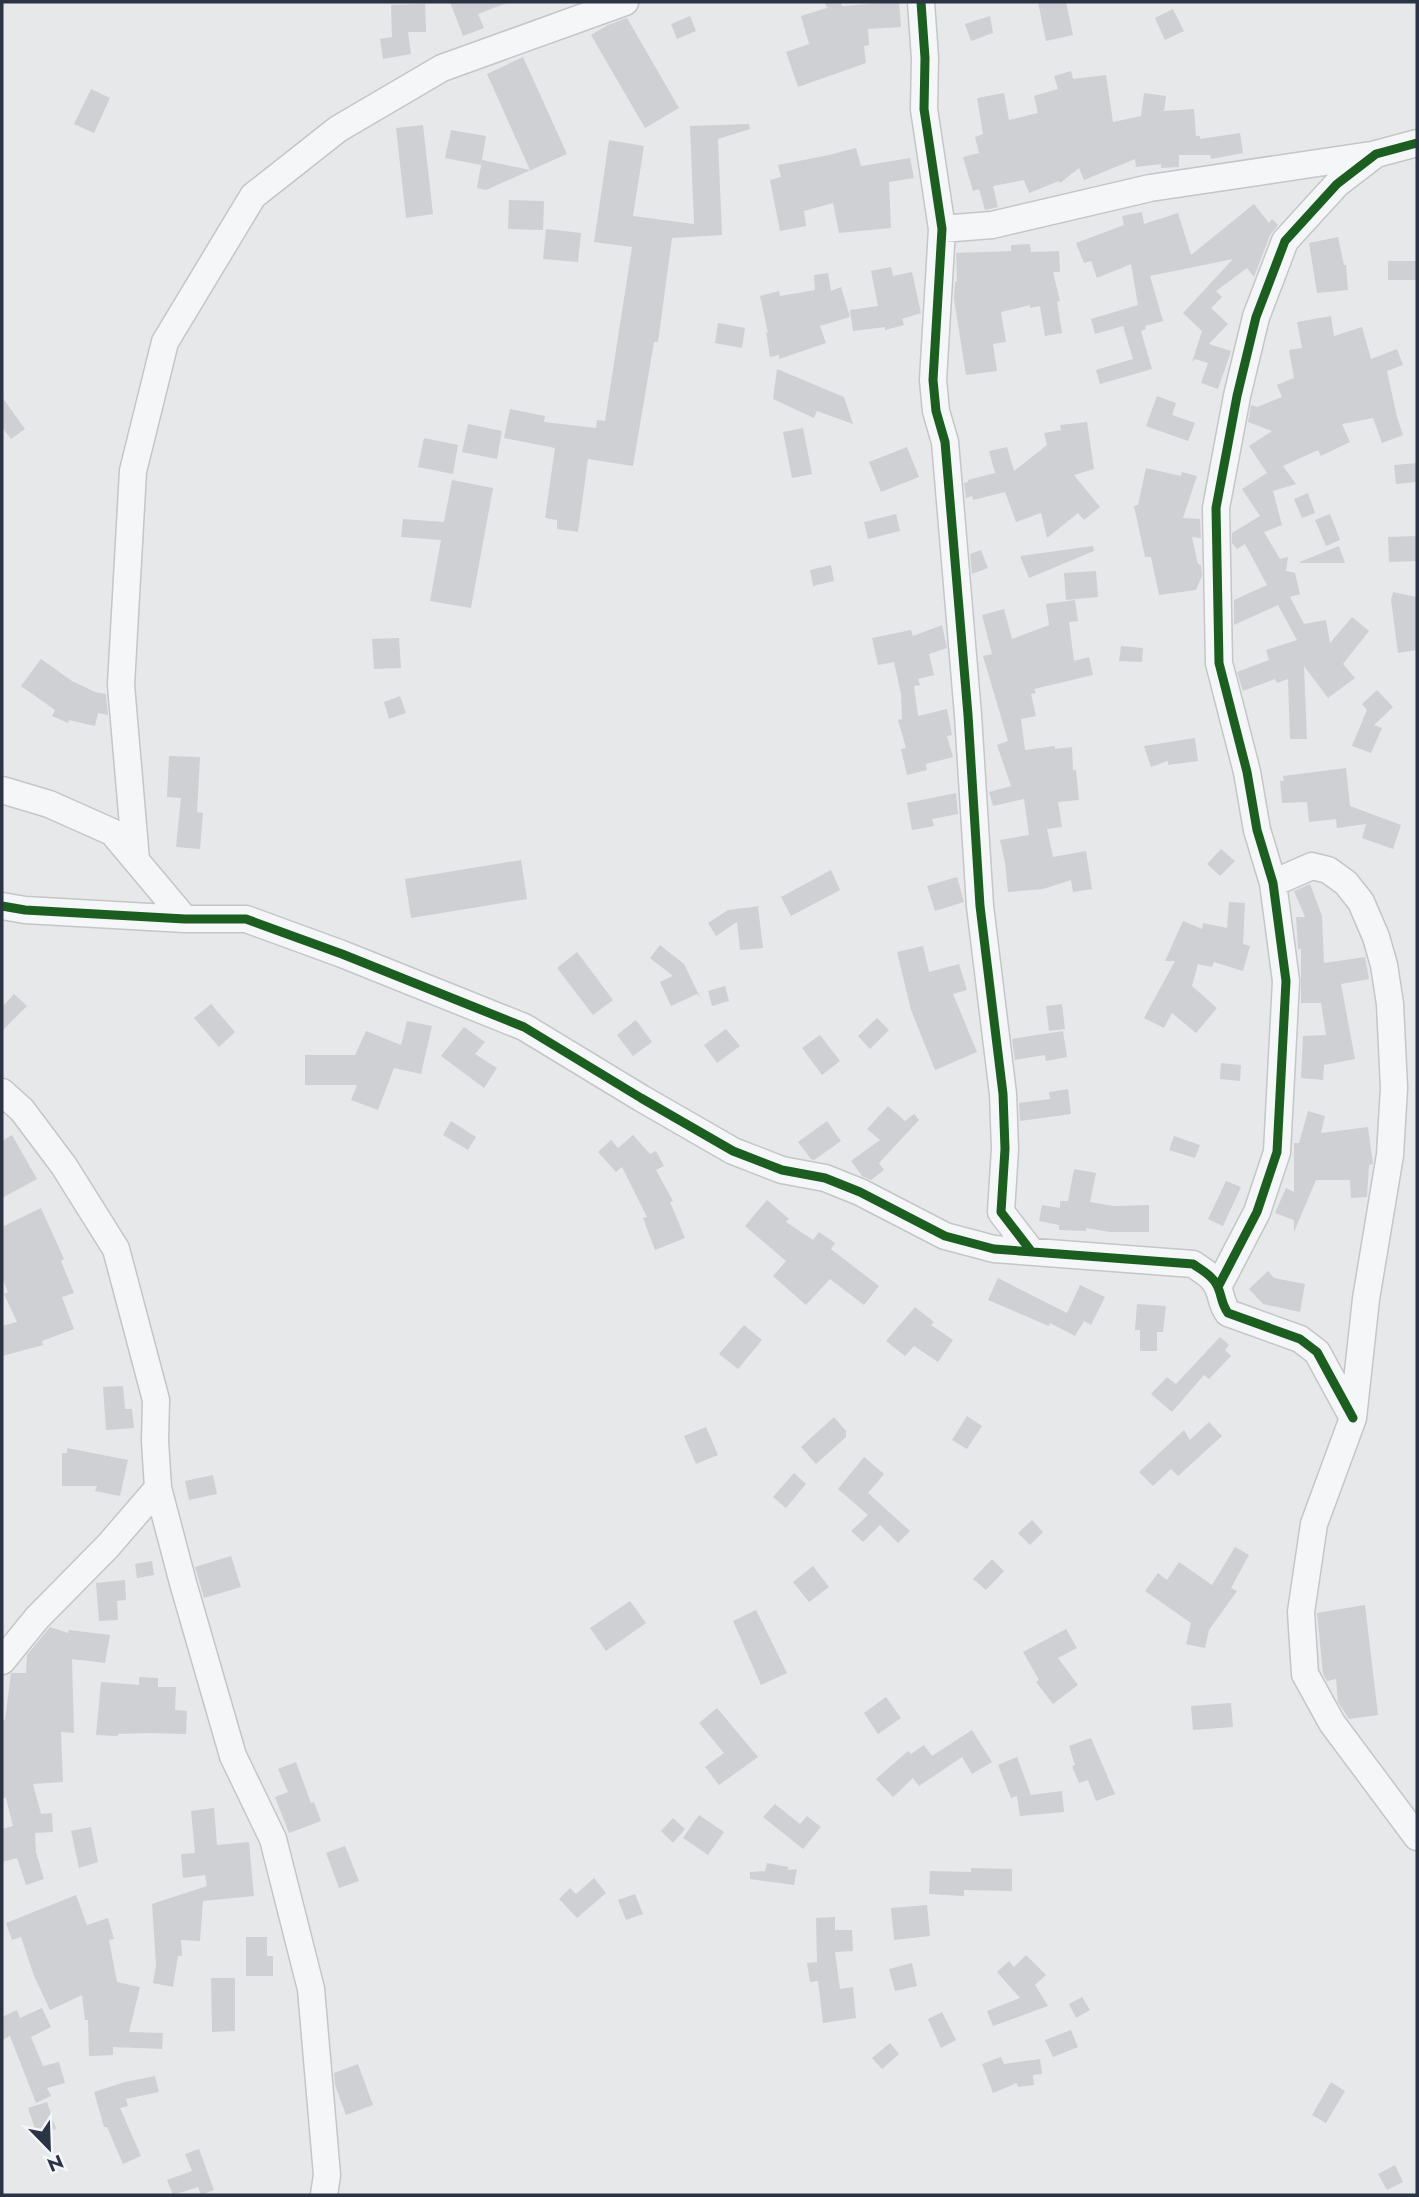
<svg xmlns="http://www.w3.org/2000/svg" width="1419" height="2197" font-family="Jost,sans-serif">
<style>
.building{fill:#ced0d3}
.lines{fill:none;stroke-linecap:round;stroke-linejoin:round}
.minor-casing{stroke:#c4c6c8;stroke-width:29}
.minor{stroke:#f5f6f7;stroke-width:26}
.cycleway-casing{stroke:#f4f6f9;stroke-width:13}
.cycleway{stroke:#1b5e20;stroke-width:9}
</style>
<rect width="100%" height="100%" fill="#e6e8ea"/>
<!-- building -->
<path class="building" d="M450 2H507V3L478 14 484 28 463 36Z
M825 2H841L842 6 899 2 901 27 868 29 869 45 864 46 866 63 798 87 786 52 809 44 801 16 827 8Z
M1038 2H1066L1073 35 1046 41Z
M425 4 426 32H408L411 54 383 59 380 39 392 37 391 5Z
M1173 9 1184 31 1165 40 1155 18Z
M690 16 696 31 677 39 671 24Z
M990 16 993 33 971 41 965 24Z
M627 18 679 108 645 128 591 35 608 25Z
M523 57 567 154 486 190 477 188 482 160 530 170 487 74Z
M1071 71 1073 79 1106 75 1113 122 1141 116 1144 93 1166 96 1164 111 1194 109 1196 136H1200V139L1240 133 1243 153 1211 159 1210 155H1179V167L1161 168V164L1136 167 1135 159 1084 180 1079 168 1060 183 1059 181 1029 193 1024 180 993 186 998 207 985 210 979 189 973 191 963 157 979 153 975 137 983 134 977 98 1004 93 1009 120 1038 113 1034 96 1058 89 1054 76Z
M91 89 110 98 94 133 74 124Z
M749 124 750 129 718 139 722 235 672 238 658 342H654L633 466 588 459 578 532 557 529V520L545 518 555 448 504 438 510 409 545 416 544 422 596 428 597 420 605 421 632 247 594 242 609 140 644 146 633 216 694 224 690 126Z
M423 125 433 214 406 218 396 128Z
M451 130 486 136 481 165 445 158Z
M856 148 861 166 910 158 914 178 889 182 891 228 839 233 833 203 804 211 806 226 780 231 770 180 781 177 778 165 829 155Z
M509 200 544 201 543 230 508 229Z
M1254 204 1269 223 1272 219 1278 225 1270 235 1254 277 1247 268 1216 291 1222 297 1211 308 1228 324 1209 344 1231 351 1218 389 1201 383 1208 363 1195 359 1192 362 1202 331 1183 313 1233 259 1150 276 1163 321 1145 326 1146 329 1141 331 1152 369 1100 384 1096 370 1133 359 1123 326 1095 334 1091 319 1138 305 1131 264 1097 278 1091 261 1084 263 1076 243 1124 225 1122 216 1142 212 1144 224 1178 213 1191 255Z
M546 229 581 233 578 262 543 259Z
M1338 237 1344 265H1346L1348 290 1317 293 1309 243Z
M1030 244 1031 252 1059 251 1060 272H1053L1060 301 1057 302 1062 333 1045 336 1040 306 1030 308V305L1001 312 1006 342 993 344 997 371 966 375 954 299 955 282 957 281 956 253 1011 251V245Z
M1388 261H1417V280H1388Z
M891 267 893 276 912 272 921 313 902 319 904 325 885 330V327L853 331 850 310 878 306 871 271Z
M828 273 831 291 841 287 850 317 820 326 826 343 779 359V355L770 357 766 332 768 333 760 296 779 291 780 296 815 290 814 275Z
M1331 316 1334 336 1362 327 1371 359 1397 349 1403 365 1387 371 1397 417 1403 435 1382 443 1373 418 1342 424 1350 442 1321 456 1318 450 1283 466 1296 484 1273 491 1282 525 1264 532 1280 559 1288 557 1286 571 1295 573 1300 594 1290 597 1304 624 1326 620 1330 643 1352 617 1369 631 1343 664 1355 678 1328 698 1304 666 1307 739H1290L1288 679 1277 683 1275 679 1243 691 1237 672 1269 660 1266 650 1297 640 1278 605 1234 625V600L1267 585 1245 544 1237 549 1232 543V533L1260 516 1242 489 1267 473 1249 446 1272 431 1248 422 1251 405 1257 407 1282 397 1277 385 1294 378 1289 350 1302 348 1297 322Z
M718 323 745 328 742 348 715 343Z
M777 369 844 397 853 424 817 411 814 418 773 399Z
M1157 396 1176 403 1172 415 1195 423 1188 441 1146 426Z
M2 397 25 429 11 439 2 427Z
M1087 422 1094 469 1074 475 1100 507 1084 520 1078 513 1047 538 1041 513 1016 522 1005 492 973 500 972 496 966 498 964 483 968 482V480L995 473 989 451 1007 447 1014 471 1047 445 1044 433 1061 430 1060 425Z
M468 424 502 431 497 459 462 452Z
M803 428 812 474 792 478 783 432Z
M424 438 458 445 453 474 418 467Z
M907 447 919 477 881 492 869 462Z
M1417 463V482L1396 484 1394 465Z
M1146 468 1181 476 1182 472 1197 476 1183 518 1200 519 1201 538 1192 537 1198 564 1201 565 1202 576 1196 590 1159 595 1151 557H1145L1134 506 1138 505Z
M452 480 493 488 471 608 430 601 441 540 401 537 403 519 444 522Z
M1308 493 1315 513 1302 518 1294 499Z
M896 514 900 531 868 539 864 522Z
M1330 514 1340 540 1326 546 1315 520Z
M1417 536V561L1389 562 1388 537Z
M1093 546 1094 551 1029 578 1020 556Z
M1339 546 1345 563H1300V562Z
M981 550 988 568 972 574 970 554Z
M831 565 834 581 813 586 810 570Z
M1096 571 1098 597 1066 600 1064 573Z
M1393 592 1417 597V650L1398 653 1391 600Z
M1075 600 1078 621 1069 622 1074 661 1089 657 1093 675 1034 689 1036 693 1031 694 1036 716 1021 719 1025 750 1055 746V749L1072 747 1073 770H1076L1079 800 1058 802 1062 827 1047 829 1053 857 1086 851 1092 889 1073 892 1071 880 1043 889 1008 892 1005 863 1000 840 1029 835 1024 799 993 806 989 792 1011 786 997 745 1008 741 983 656 992 654 982 615 1004 609 1012 639 1049 625 1046 604Z
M942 625 947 648 929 654 934 675 918 679 920 685 914 686 918 716 947 709 952 735 947 736 953 757 926 764 927 770 907 775 901 749 906 748 898 720 902 719 901 694 894 662 878 665 872 638 911 630 913 636Z
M399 638 401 668 374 669 372 639Z
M1121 646 1143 648 1142 662 1119 661Z
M41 659 72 681 95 692 106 694 108 715 98 713 95 726 69 720 68 723 52 716 55 710 21 686Z
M1377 690 1393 707 1374 725 1382 728 1371 753 1352 746 1367 710 1362 704Z
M400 696 406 713 389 719 384 702Z
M1195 738 1198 761 1168 765V761L1151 767 1144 746Z
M169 756 200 757 197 812 203 813 200 849 176 847 181 798 167 797Z
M1346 768 1350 806 1401 825 1393 849 1362 838 1366 824 1337 828 1336 819 1309 822 1307 802 1282 803 1280 781H1284L1283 776Z
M956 793 958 814 932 819 934 826 912 830 907 803Z
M1221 849 1235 861 1220 876 1207 864Z
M521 860 527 899 411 918 405 879Z
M831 870 840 890 791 916 781 897Z
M957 877 964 902 935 911 927 886Z
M1310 884 1322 916 1324 963 1365 957 1369 979 1341 984 1355 1059 1324 1065 1323 1080 1301 1078 1303 1036 1326 1035 1321 1003H1301V949H1298L1296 917H1305L1294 891Z
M1229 902 1245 903 1243 944 1250 946 1243 971 1214 962 1212 967 1198 964 1192 986 1217 1008 1196 1033 1172 1013 1164 1028 1144 1018 1175 961H1165L1183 921 1202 929 1203 923 1227 928Z
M760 906 758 907 763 948 740 950 737 922 716 936 708 923 728 910Z
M660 945 684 964 700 997 697 994 671 1006 660 982 673 976 650 958Z
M923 946 929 972 959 964 967 990 953 994 977 1052 935 1070 911 1010 897 952Z
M577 952 613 1000 593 1015 557 968Z
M725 986 729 1001 712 1006 708 991Z
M14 994 27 1006 2 1031V1007Z
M211 1004 235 1032 219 1047 194 1018Z
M1062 1004 1065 1029 1049 1031 1046 1006Z
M877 1018 889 1030 870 1049 858 1036Z
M636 1020 652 1042 633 1056 617 1035Z
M407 1021 432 1026 421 1074 394 1068 378 1110 351 1100 357 1085H305V1055H355L366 1031 401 1045Z
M464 1027 485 1042 475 1054 497 1068 484 1088 441 1056Z
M726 1029 740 1046 717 1063 704 1045Z
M1063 1031 1067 1057 1046 1061 1045 1055 1015 1060 1012 1039Z
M820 1035 840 1061 822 1075 802 1048Z
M1221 1063 1241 1065 1240 1081 1220 1079Z
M1068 1089 1071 1114 1020 1121 1019 1103 1050 1099 1049 1092Z
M888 1106 905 1121 914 1114 919 1120 879 1163 884 1170 871 1180 862 1176 851 1161 880 1140 867 1129Z
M1308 1111 1325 1116 1321 1133 1368 1127 1373 1164 1369 1165 1367 1197 1351 1198 1350 1180H1316L1294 1232V1220L1275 1213 1286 1188 1294 1192V1143H1299Z
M451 1121 476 1137 468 1150 443 1135Z
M827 1121 841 1141 814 1160 811 1159 798 1142Z
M12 1135 37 1179 2 1198V1141Z
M633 1135 650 1154 656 1151 664 1166 656 1170 673 1201 670 1202 685 1238 655 1250 643 1218 647 1217 622 1167 616 1172 598 1152 611 1140 618 1148Z
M1174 1136 1200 1145 1195 1158 1169 1150Z
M1074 1169 1096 1173 1090 1202 1114 1206 1149 1205V1232H1110L1086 1228V1231L1059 1230V1225L1039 1221 1042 1205 1060 1208V1201H1068Z
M1226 1181 1241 1187 1223 1226 1208 1219Z
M767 1200 789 1219 786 1222 813 1240 819 1232 835 1243 831 1249 879 1286 864 1305 830 1279 806 1305 773 1276 786 1261 745 1226Z
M41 1208 64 1259 61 1261 74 1293 62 1297 74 1329 42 1341 43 1345 2 1356V1326L17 1322 4 1294 8 1292 2 1278V1227Z
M1268 1271 1274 1278 1305 1284 1300 1312 1263 1304 1249 1289Z
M998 1278 1067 1313 1080 1285 1105 1297 1091 1325 1084 1321 1075 1336 1050 1323 1049 1326 988 1300Z
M1137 1304 1166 1306 1163 1332H1157V1351H1140V1330H1135Z
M915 1307 934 1322 931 1325 953 1340 938 1362 914 1346 905 1356 886 1341Z
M744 1325 762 1340 738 1369 719 1354Z
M1220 1337 1229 1345 1225 1350 1231 1356 1209 1379 1204 1375 1172 1412 1151 1394 1167 1377 1176 1384Z
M123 1386 125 1409H132L134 1428 106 1430 103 1387Z
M967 1416 982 1426 967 1449 952 1440Z
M834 1417 846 1431V1437L816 1464 801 1447Z
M1209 1422 1222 1436 1178 1476 1171 1469 1153 1486 1139 1472 1184 1430 1190 1440Z
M706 1427 718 1455 696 1464 684 1436Z
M67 1448 128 1460 120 1496 95 1491 97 1486H62V1453H67Z
M864 1457 884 1474 868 1493 910 1531 898 1543 880 1525 863 1542 851 1531 868 1515 838 1489Z
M794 1473 806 1484 786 1508 773 1497Z
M213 1475 217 1494 189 1500 185 1481Z
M1032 1520 1043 1532 1030 1545 1018 1533Z
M1235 1547 1249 1555 1231 1588 1237 1591 1209 1630 1205 1648 1186 1644 1191 1623 1145 1591 1158 1573 1167 1580 1179 1562 1212 1585Z
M231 1556 241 1587 204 1598 195 1567Z
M992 1559 1004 1571 986 1590 973 1579Z
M152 1561 154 1575 137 1578 135 1564Z
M813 1566 829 1587 809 1602 793 1582Z
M125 1580 126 1600 117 1601 118 1620 99 1621 96 1583Z
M630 1601 646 1623 606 1651 590 1628Z
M1365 1605 1378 1715 1349 1719 1338 1702 1336 1679 1327 1681 1323 1674 1317 1613Z
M756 1610 787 1673 761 1685 733 1621Z
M50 1627 68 1633 69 1630 110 1635 105 1663 72 1659 74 1733 61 1732 63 1782 33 1784 41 1814 52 1813 53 1832 35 1833 36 1852 44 1879 26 1885 17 1858 2 1862V1829L13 1826 6 1798H2V1720H5L11 1673H26L27 1655Z
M1066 1629 1077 1648 1058 1658 1078 1685 1053 1704 1036 1682 1039 1680 1023 1652Z
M139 1677 158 1678V1687H176L175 1710 187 1711 186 1734 147 1733 118 1734V1736L96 1735 101 1682 139 1685Z
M886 1697 901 1718 878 1734 864 1713Z
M1231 1703 1233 1727 1193 1730 1191 1706Z
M717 1708 758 1757 719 1785 705 1767 724 1753 699 1723Z
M972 1730 992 1762 972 1774 962 1757 919 1786 913 1778 893 1797 876 1779 908 1751 911 1754 924 1745 932 1756Z
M1091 1738 1115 1794 1096 1801 1088 1780 1079 1783 1072 1766 1075 1765 1069 1746Z
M1017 1757 1031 1795 1062 1791 1064 1812 1020 1816 1017 1796 1011 1798 998 1765Z
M296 1762 311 1803 314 1802 321 1821 289 1833 275 1797 288 1792 278 1769Z
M775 1804 800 1824 807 1816 821 1827 803 1849 763 1817Z
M214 1808 217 1845 249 1842 254 1896 203 1901 200 1941 181 1940 182 1956H178L173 1987 153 1983 156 1965 152 1904 207 1886 205 1875 183 1878 181 1854 195 1853 191 1811Z
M699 1815 724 1832 708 1855 683 1838Z
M673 1818 685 1829 673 1843 661 1831Z
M91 1827 98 1862 79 1868 71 1831Z
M345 1846 359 1881 339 1888 326 1853Z
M767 1863 789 1867 787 1870 797 1869 794 1885 750 1879V1872L765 1871Z
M971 1868 1012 1869V1891L964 1890V1896L929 1894 930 1871 971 1872Z
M594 1878 606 1893 577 1918 559 1899 570 1888 576 1894Z
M635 1894 643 1914 626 1920 618 1900Z
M76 1895 87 1925 108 1918 114 1939 109 1940 117 1982 140 1987 129 2032 163 2033 162 2049 113 2047V2055L89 2056 88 2020H85L82 1995 50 2010 34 1976 21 1937 12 1940 6 1923Z
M927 1905 930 1936 894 1940 891 1908Z
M835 1917V1930H852L853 1951 835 1952 840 1989 853 1987 856 2018 823 2023 818 1981 810 1982 807 1963 817 1962 816 1918Z
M246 1937H267V1956H273V1976H246Z
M1026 1955 1046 1975 1035 1985 1048 2006 993 2026 987 2011 1020 1998 997 1972 1009 1961 1014 1967Z
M912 1963 917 1986 895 1991 889 1969Z
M211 1978H235V2031L212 2032Z
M1082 1997 1090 2010 1076 2018 1069 2004Z
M42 2008 51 2027 31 2037 43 2066 59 2062 65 2083 47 2088 51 2096 36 2103 10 2036 2 2040V2017L17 2010 20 2018Z
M942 2012 956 2040 941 2048 928 2019Z
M1071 2030 1078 2047 1053 2057 1045 2040Z
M890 2043 899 2054 882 2069 872 2058Z
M1001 2057 1004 2064 1040 2059 1042 2074 1033 2075 1034 2085 1018 2087 1017 2083 993 2093 982 2064Z
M358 2064 373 2105 346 2115 335 2085 334 2073Z
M155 2076 159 2092 126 2099 128 2106 120 2108 141 2156 123 2164 107 2127H104L94 2092 125 2082Z
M1331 2082 1345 2091 1326 2123 1312 2115Z
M47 2102 56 2129 37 2135 28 2108Z
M199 2149 214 2190 201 2195 198 2187 173 2195 167 2180 192 2171 185 2154Z
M1395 2165 1403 2182 1387 2190 1378 2174Z"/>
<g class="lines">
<!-- minor casing -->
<g class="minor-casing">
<path id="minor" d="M921 2 925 58 924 109 942 229 933 380 936 411 945 442 968 715 980 906 1003 1094 1005 1149 1001 1212 1031 1251
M942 229 992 225 1150 188 1371 155
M2 790 49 804 112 832 185 919
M136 860 121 685 133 471 165 342 253 196 338 129 442 68 625 2
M1273 883 1312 866 1328 870 1346 883 1361 902 1376 937 1384 965 1390 1004 1394 1088 1390 1155 1366 1299 1353 1418 1314 1524 1301 1612 1305 1674 1332 1723 1417 1837
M2 906 25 910 185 919H246L342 954 524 1027 641 1098 733 1151 782 1170 825 1178 860 1192 945 1236 994 1249 1193 1264C1203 1271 1215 1277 1219 1290 1222 1298 1222 1305 1228 1313L1300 1339 1317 1352 1353 1418
M2 1092 22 1110 64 1166 116 1249 156 1400 155 1441 158 1488 183 1583 233 1756 273 1839 311 1989 327 2175 324 2195
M1218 1287 1257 1212 1277 1152 1286 981 1273 883 1257 830 1247 772 1219 663 1216 508 1237 396 1256 317 1285 241 1337 184 1376 154 1417 143
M2 1661 37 1618 108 1546 158 1488"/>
</g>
<!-- minor -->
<use href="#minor" class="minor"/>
<!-- cycleway casing -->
<g class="cycleway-casing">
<path id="cycleway" d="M921 2 925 58 924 109 942 229 933 380 936 411 945 442 968 715 980 906 1003 1094 1005 1149 1001 1212 1031 1251
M2 906 25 910 185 919H246L342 954 524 1027 641 1098 733 1151 782 1170 825 1178 860 1192 945 1236 994 1249 1193 1264C1203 1271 1215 1277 1219 1290 1222 1298 1222 1305 1228 1313L1300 1339 1317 1352 1353 1418
M1218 1287 1257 1212 1277 1152 1286 981 1273 883 1257 830 1247 772 1219 663 1216 508 1237 396 1256 317 1285 241 1337 184 1376 154 1417 143"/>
</g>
<!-- cycleway -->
<use href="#cycleway" class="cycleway"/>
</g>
<!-- border -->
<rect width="1419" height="2197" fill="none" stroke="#2b3445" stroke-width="7"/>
<!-- north arrow -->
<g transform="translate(49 2148) rotate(157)" stroke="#f4f6f9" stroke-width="5" paint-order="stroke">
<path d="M0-5L12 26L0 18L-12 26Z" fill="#2b3445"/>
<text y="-10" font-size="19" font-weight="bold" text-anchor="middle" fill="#2b3445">N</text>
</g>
</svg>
